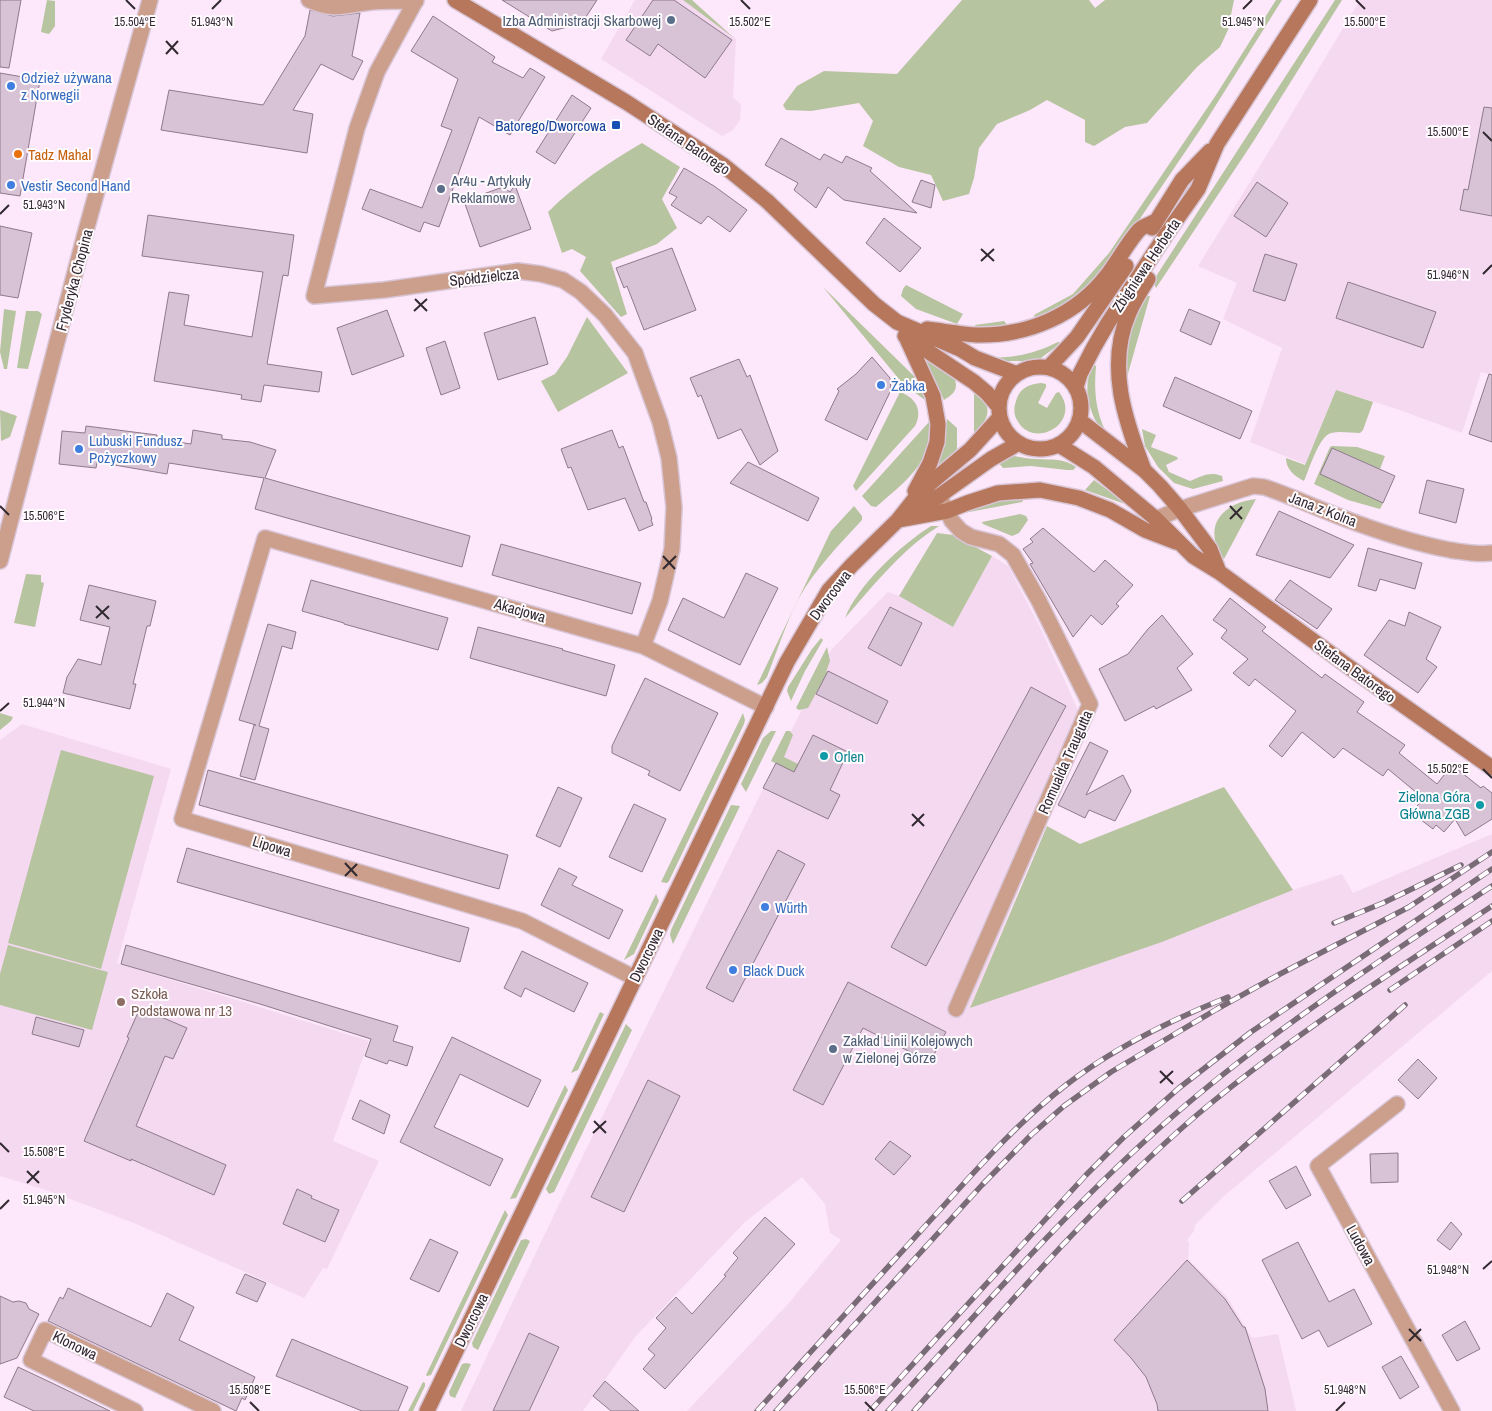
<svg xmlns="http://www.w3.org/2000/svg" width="1492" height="1411" font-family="'Archivo Narrow',sans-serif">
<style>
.built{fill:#f5d9f1}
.green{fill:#b7c4a0}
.building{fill:#d8c2d5;stroke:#8d7a8b}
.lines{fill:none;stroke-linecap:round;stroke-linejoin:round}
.street-casing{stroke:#d8c5d6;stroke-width:18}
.secondary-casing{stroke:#d8c5d6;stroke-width:18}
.street{stroke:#cb9f8c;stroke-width:15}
.secondary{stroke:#b6775c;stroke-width:15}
.rail-casing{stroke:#796c77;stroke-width:5.5}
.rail{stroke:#fffbfe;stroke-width:4;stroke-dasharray:11;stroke-linecap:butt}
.ticks{fill:none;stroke:#312930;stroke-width:2}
.service-dot{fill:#5c6f8a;stroke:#fffbfe;stroke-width:2}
.shop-dot{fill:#3f7fe0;stroke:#fffbfe;stroke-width:2}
.transit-dot{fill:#1a4fb4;stroke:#fffbfe;stroke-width:2}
.food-dot{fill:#e8710a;stroke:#fffbfe;stroke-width:2}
.culture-dot{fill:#0f9aa8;stroke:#fffbfe;stroke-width:2}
.education-dot{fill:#8d6e63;stroke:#fffbfe;stroke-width:2}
.labels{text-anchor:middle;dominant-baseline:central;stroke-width:4;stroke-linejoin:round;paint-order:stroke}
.service-label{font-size:15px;fill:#4e5e75;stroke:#fffbfe;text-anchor:start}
.shop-label{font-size:15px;fill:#366cbe;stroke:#fffbfe;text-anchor:start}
.transit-label{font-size:15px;fill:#164399;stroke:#fffbfe;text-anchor:end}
.street-label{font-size:15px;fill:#312930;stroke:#fffbfe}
.food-label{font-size:15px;fill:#c56008;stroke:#fffbfe;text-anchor:start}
.culture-label{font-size:15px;fill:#0d838f;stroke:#fffbfe;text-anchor:start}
.education-label{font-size:15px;fill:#785e54;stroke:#fffbfe;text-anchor:start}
.ticks-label{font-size:12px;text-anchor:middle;fill:#312930;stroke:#fffbfe;stroke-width:4;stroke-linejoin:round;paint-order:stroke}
</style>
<rect width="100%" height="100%" fill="#fde7fa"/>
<!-- built -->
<path class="built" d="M635 0H691L736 39 733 98 741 104 740 120 733 130 722 136 601 59Z
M1360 0H1492V375L1481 372 1462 433 1397 409 1336 390 1305 464 1250 442 1282 348 1223 319 1237 283 1198 266 1268 153Z
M992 556 1008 566 1040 627 1086 727 970 1008 1162 942 1293 890 1342 874 1353 893 1492 834V971L1224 1196 1195 1225 1194 1231 1187 1240 1189 1242 1188 1259 1227 1297 1252 1338 1278 1334 1296 1411H687L788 1304 841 1240 830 1233 825 1204 802 1177 745 1222 635 1337 583 1411H461L551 1221 831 650 888 592 899 596 953 627Z
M22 724 171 769 117 963 369 1041 333 1141 379 1161 327 1269 323 1268 304 1298 134 1223 46 1190 0 1176V740Z"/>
<!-- green -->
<path class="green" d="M47 0 55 1V26L49 34 41 32Z
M683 0H692L734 38Z
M962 0H1089L1095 8 1105 0H1234L1228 30 1220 47 1197 67 1147 123 1125 127 1094 146 1085 142V120L1047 100 1030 110 997 124 979 148 974 178 969 194 943 201 931 175 899 167 863 146 873 121 859 103 811 111 786 110 783 105 797 86 824 71 897 74Z
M1276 0H1282L1204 124 1110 263 1075 299 1036 320 1034 315 1073 294 1109 253 1216 95Z
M1335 0H1342L1253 142 1156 288 1153 281Z
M642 143 680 167 662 199 677 228 657 244 611 262 627 314 621 317 580 271 586 257 572 249 562 253 548 212C576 184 608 163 642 143Z
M906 285 963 314 957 324 916 309 901 296 903 289Z
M823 287 915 377 920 385 925 400 903 384Z
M1144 296H1150L1127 377 1125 369 1128 332Z
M4 309 16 311 7 369H4L0 352Z
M26 311H38L42 314 28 369 17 368Z
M587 317 628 373 558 412 541 381 555 374 567 357Z
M1004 321 1008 326 976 327 975 325Z
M1058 342 1061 343 1041 358 1023 361H1001L993 358C1018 357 1036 353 1058 342Z
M919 352 954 377C959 389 954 394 944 400L928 368 917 356Z
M1094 365 1096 366C1094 388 1095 409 1105 430H1103C1091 420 1084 391 1089 376 1090 372 1092 368 1094 365Z
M1041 383 1046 384V387L1038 403 1047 408 1056 393 1059 392C1083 423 1033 451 1017 420 1013 413 1014 406 1017 398 1021 387 1031 384 1041 383Z
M974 390C993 406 991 417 974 434Z
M1336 390 1373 402 1363 430 1360 433C1351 433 1340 431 1331 433 1319 436 1309 470 1304 481 1294 476 1286 469 1286 458L1305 465Z
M900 392C916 398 923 410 915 426L856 491 853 486Z
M0 410 17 416 10 437 1 441Z
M947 419 957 428V449L942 465H938L944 446Z
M929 422C929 431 929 441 926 450 920 472 893 492 876 507L871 506 862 496Z
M1142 429 1156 435 1151 447 1177 457 1178 459 1166 465 1169 472 1190 481C1202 476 1210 471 1222 476L1223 481 1193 489 1174 483 1158 467 1145 446Z
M1332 446 1357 447 1385 456 1380 469 1332 448 1321 474 1383 503 1380 509 1348 500 1314 484 1330 447Z
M1013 456C1021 457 1029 459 1037 459 1052 460 1063 458 1076 467L1073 470H1067L1031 466 1003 468 998 462Z
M1094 480 1125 503V504L1085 490Z
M1025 497 1022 502 964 513 965 510 997 500Z
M1256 499 1224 559C1201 527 1222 503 1256 499Z
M854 506 862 516V520C840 544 815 569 799 598 786 623 777 651 767 677L762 683 757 685 831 531Z
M1020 514 1026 516 1028 520 1019 533 1012 536 983 524 982 522Z
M931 526H939C901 550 874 585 845 618 857 586 902 544 931 526Z
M937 533 953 535 992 556 953 627 899 596Z
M26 574 41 575V582L44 583 35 627 14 623Z
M821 638 823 640 805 671 791 701 787 691 788 687 812 649Z
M827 647 830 661 826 672 828 671 808 708 799 710 796 708Z
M0 713 13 717 11 721 0 730Z
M743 713 745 720 744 724 669 881 667 883 661 882Z
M771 731H776L746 792 741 784 763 738Z
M786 731H790L793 735 784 757 824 777 820 785 771 761Z
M61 750 154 776 101 969 8 943Z
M1224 787 1293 890 1162 942 970 1008 1047 826 1080 844Z
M731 805 740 806 673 944 670 935 671 930Z
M656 894 659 901 634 954 624 960Z
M8 945 108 972 92 1030 0 1005V974Z
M600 1012 604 1014 578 1070 571 1073Z
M626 1024 632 1030 554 1192 549 1194 546 1189Z
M565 1085 568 1090 516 1198 510 1199Z
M505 1210 508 1215 431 1375 427 1376 426 1375Z
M526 1239 530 1241 478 1350 473 1347 472 1343 521 1240Z
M466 1363 471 1364 455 1398 450 1396 449 1392 462 1364Z
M423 1382 425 1383V1386L413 1411H408Z"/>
<!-- building -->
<path class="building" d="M0 0H21L9 68 0 67Z
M502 0H597L582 23 552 31Z
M653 0H674L732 40 705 78 658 44 650 56 626 40Z
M310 10 333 16 360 13 352 56 363 61 353 80 321 64 293 110 313 114 307 153 161 130 169 90 263 105 305 36Z
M433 16 495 57 492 62 523 78 530 68 545 77 510 135 479 117 439 227 424 222 420 232 362 209 370 189 422 208 452 130 441 126 458 79 411 51Z
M0 73 40 80 20 196 0 193Z
M572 95 591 108 555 164 536 152Z
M1484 107 1492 108V216L1460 210 1464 189 1468 190Z
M781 138 820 160 824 154 842 163 846 156 872 168 870 171 917 213 844 200 828 187 816 208 794 190 798 183 765 165Z
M684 168 714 186 747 210 730 232 708 216 701 224 671 205 677 197 669 193Z
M921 180 935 185 931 208 912 202Z
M1257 182 1288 203 1266 237 1234 216Z
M515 185 531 229 480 247 464 201 503 187 510 192Z
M148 215 294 235 288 276 283 275 267 364 322 372 319 392 264 385 261 402 241 399 242 395 154 381 169 292 189 295 184 325 252 337 263 272 142 256Z
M884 218 921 248 900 272 866 243Z
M0 226 32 233 18 298 0 295Z
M672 248 696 310 644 330 627 286 624 288 616 268Z
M1265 254 1297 264 1285 301 1253 291Z
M1348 282 1436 312 1423 348 1336 318Z
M1189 309 1220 322 1211 345 1180 331Z
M387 310 404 356 352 375 337 328Z
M535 317 548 364 498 380 484 333Z
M445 341 460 388 441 395 426 348Z
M872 357 890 378 891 390 867 440 825 420 839 391 837 389 856 374Z
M739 359 747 377 750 375 778 451 760 465 741 429 718 439 701 395 698 397 690 378Z
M1489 374 1492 375V442L1469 434Z
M1175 377 1252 411 1240 439 1163 406Z
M86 426 157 435V439L191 444 193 430 222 435V439L250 442 276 450 265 478 470 536 462 567 255 509 264 478 169 463 167 474 97 462 96 468 59 464 62 431 85 433Z
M612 430 619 448 623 446 644 502H646L652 519 651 520 653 525 639 531 625 498 588 510 571 467 568 468 561 449Z
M1332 448 1395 476 1383 503 1320 474Z
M748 462 819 498 808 521 730 483Z
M1427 480 1464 489 1456 523 1419 513Z
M1279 511 1354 545 1330 578 1256 555Z
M1043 528 1094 572 1105 560 1133 585 1116 604 1119 606 1102 625 1091 615 1073 637 1030 564 1033 563 1023 549 1033 542 1030 539Z
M501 544 641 583 632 614 492 575Z
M1368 548 1422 563 1415 589 1380 579 1376 591 1358 586Z
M746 573 778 588 740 665 668 630 683 598 724 618Z
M311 580 448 618 438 650 344 624V623L302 611Z
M1290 580 1332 609 1317 629 1275 600Z
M89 585 156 601 150 626H147L133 684H136L130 709 63 693 67 677 78 659 101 665 110 627 80 620Z
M1230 598 1266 627 1262 631 1322 678 1325 674 1364 702 1357 712 1405 745 1399 753 1437 784 1452 765 1481 788 1483 786 1492 793V819L1465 836 1455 819 1444 832 1436 825 1433 829 1412 813 1423 798 1388 769 1383 776 1343 748 1334 758 1302 732 1282 757 1269 746 1296 711 1255 679 1249 686 1233 673 1248 659 1221 638 1227 630 1213 620Z
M890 607 922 623 901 666 868 648Z
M1409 612 1441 627 1426 659 1437 667 1418 693 1364 655 1389 620 1405 626Z
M1162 615 1193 654 1177 668 1192 690 1156 709 1154 706 1125 721 1099 669 1128 654 1148 629Z
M268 624 296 632 292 649 282 646 259 726 269 729 255 780 240 776 254 725H256L239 720Z
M478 627 563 649 562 650 615 665 606 696 470 658Z
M828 671 888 701 877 724 816 694Z
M645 678 718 713 680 791 648 775 650 771 612 753V746Z
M1031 687 1066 706 926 966 891 947Z
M813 735 848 752 830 790 840 795 828 819 763 788 776 763 794 772Z
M1090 742 1108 751 1086 795 1123 775 1131 791 1115 821 1089 810 1085 818 1058 805Z
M208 770 508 855 499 889 199 805Z
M558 787 582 798 560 847 536 836Z
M634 804 666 819 642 872 609 857Z
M187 848 469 928 460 962 177 882Z
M778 850 805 864 733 1002 706 988Z
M559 868 577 877 572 885 623 910 609 939 541 905Z
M126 945 398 1026 393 1041 413 1047 407 1066 389 1060 387 1064 365 1056 371 1039 260 1004 121 964Z
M522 951 588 983 574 1012 525 988 521 997 504 988Z
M848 982 946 1032 930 1062 863 1028 823 1105 793 1090Z
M140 1008 187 1028 173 1059 165 1056 136 1126 226 1165 214 1195 131 1159V1161L84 1141 129 1038 127 1037Z
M36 1017 84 1030 79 1047 32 1034Z
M452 1037 541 1080 528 1107 460 1074 434 1127 503 1159 490 1186 400 1142Z
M1418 1059 1437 1078 1418 1099 1398 1080Z
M648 1080 680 1096 624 1212 591 1197Z
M360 1100 390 1115 384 1134 352 1119Z
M890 1141 911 1156 894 1175 875 1159Z
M1398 1153V1182L1371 1183 1370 1154Z
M1296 1166 1311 1195 1286 1209 1269 1181Z
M297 1189 312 1196 311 1198 339 1210 325 1242 283 1224Z
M765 1217 795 1244 665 1389 643 1369 655 1355 648 1349 666 1328 656 1318 676 1297 692 1314 726 1276 724 1275 738 1258 733 1253Z
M1451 1222 1462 1234 1450 1250 1437 1240Z
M430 1239 458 1252 439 1292 410 1279Z
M1298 1242 1329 1302 1354 1289 1372 1324 1328 1347 1319 1330 1302 1339 1262 1260Z
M1187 1260 1225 1299 1243 1327H1245L1265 1389 1268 1411H1158L1157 1404 1146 1377 1131 1358 1114 1340Z
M245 1274 266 1283 257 1302 236 1293Z
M68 1288 151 1327 167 1293 194 1307 179 1340 255 1377 245 1400 242 1398 236 1411 48 1321 60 1297 63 1299Z
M0 1296 13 1302 19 1301 26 1303 29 1309 39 1314 17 1358 0 1364Z
M1465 1321 1480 1349 1457 1361 1442 1335Z
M529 1333 559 1347 529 1411H493Z
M292 1339 408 1387 398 1411H362L276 1376Z
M1401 1356 1419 1387 1400 1399 1382 1367Z
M18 1367 52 1383 110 1411H34L4 1397Z
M605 1381 639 1411H611L593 1396Z"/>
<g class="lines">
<!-- street casing -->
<g class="street-casing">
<path id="street" d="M309 0C334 12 346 5 371 2 386 1 401 1 416 1
M416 0 377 72 357 128 314 296 384 290 518 271 541 274 563 280 581 292 605 315 635 353 660 422 669 458 674 507 672 549 660 601 643 646
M939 496 952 521 961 531 971 537 999 544 1013 555 1039 601 1090 704 956 1009
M1156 519 1180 509 1253 486 1264 487C1291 496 1316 508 1343 518 1377 531 1413 543 1450 550 1464 552 1478 555 1492 553
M0 561 85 234 150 0
M635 978 522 921 182 819 265 538 643 646 766 707
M1397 1104 1318 1166 1452 1411
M135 1411 31 1360 45 1330 213 1411"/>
</g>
<!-- secondary casing -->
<g class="secondary-casing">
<path id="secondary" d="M455 0 626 102 723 165 767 201 874 304 897 322 960 349 975 358 1017 374
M1152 228 1182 180 1210 151
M927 329C944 331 960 334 977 335 1028 336 1077 315 1108 274 1118 261 1128 242 1139 230 1143 226 1151 224 1156 221
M905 336 974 382 987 393 999 407
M906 337 933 396 938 424 937 442 930 463 915 491
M1049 367 1077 337 1126 266
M999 408a41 41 0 1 1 82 0a41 41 0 1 1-82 0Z
M1076 387 1080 374 1094 347 1108 323 1167 233 1198 189 1217 144 1310 0
M1079 420 1144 470 1160 486 1180 509 1210 549 1219 572
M1059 445 1094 467 1156 519 1193 556 1219 572 1356 672 1492 768
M1144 470C1125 420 1106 366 1129 313 1134 301 1141 290 1148 279
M908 515 939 496 991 459 1019 443
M898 520 947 511 967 503 998 493 1040 490 1079 498 1110 510 1145 530 1176 542
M427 1411 787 662 829 590 852 565 898 520 921 491 970 450 1000 417"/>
</g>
<!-- street -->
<use href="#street" class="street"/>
<!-- secondary -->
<use href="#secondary" class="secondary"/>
<!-- rail casing -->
<g class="rail-casing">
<path id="rail" d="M1334 923 1383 903 1461 865
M1390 990 1492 921
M1182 1201 1405 1005
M757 1411C814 1349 870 1286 927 1224 971 1176 1014 1125 1066 1085 1115 1047 1171 1020 1228 997
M776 1411 982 1185 1031 1135 1064 1106 1111 1072 1217 1009 1280 974 1409 907 1492 852
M870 1411 1086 1175 1124 1137 1179 1088 1251 1032 1492 869
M888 1411C975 1316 1060 1217 1156 1131 1259 1038 1377 963 1492 886
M914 1411C1005 1308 1094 1203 1198 1114 1290 1036 1392 973 1492 906"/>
</g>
<!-- rail -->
<use href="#rail" class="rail"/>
</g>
<!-- ticks -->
<path class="ticks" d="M126 0 135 9M741 0 750 9M1356 0 1365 9M212 9 221 0M1243 9 1252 0M166 41 178 54M166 54 178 41M1483 132 1492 141M0 214 9 205M981 249 994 261M981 261 994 249M1483 274 1492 265M415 299 427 311M414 311 427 299M0 506 9 515M1230 506 1242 519M1230 519 1242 507M663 556 675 569M663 569 676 556M96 606 109 619M96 618 109 606M0 711 9 703M1483 769 1492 778M912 814 924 826M912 826 924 814M345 863 357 876M345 876 357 864M1160 1071 1173 1084M1160 1083 1173 1071M594 1121 606 1133M593 1133 606 1121M0 1143 9 1152M27 1171 39 1183M27 1183 39 1171M0 1209 9 1200M1483 1269 1492 1261M1409 1329 1421 1341M1409 1341 1421 1329M250 1402 259 1411M865 1402 874 1411M1336 1411 1345 1402"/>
<!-- markers -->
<g class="service-dot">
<circle cx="671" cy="20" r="5"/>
<circle cx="441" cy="189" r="5"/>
<circle cx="833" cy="1049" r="5"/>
</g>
<g class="shop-dot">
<circle cx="11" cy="86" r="5"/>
<circle cx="11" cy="185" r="5"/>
<circle cx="881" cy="385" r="5"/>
<circle cx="79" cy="449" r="5"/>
<circle cx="765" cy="907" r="5"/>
<circle cx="733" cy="970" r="5"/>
</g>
<rect class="transit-dot" x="611" y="120" width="10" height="10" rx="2.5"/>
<circle class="food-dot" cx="18" cy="154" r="5"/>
<g class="culture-dot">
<circle cx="824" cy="756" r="5"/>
<circle cx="1480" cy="805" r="5"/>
</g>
<circle class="education-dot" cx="121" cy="1002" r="5"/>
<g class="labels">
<!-- service labels -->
<g class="service-label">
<text x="661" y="20" text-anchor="end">Izba Administracji Skarbowej</text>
<text x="451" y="180">Ar4u - Artykuły<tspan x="451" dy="17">Reklamowe</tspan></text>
<text x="843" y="1040">Zakład Linii Kolejowych<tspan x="843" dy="17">w Zielonej Górze</tspan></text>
</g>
<!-- shop labels -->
<g class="shop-label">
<text x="21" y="77">Odzież używana<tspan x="21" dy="17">z Norwegii</tspan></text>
<text x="21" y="185">Vestir Second Hand</text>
<text x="891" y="385">Żabka</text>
<text x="89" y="440">Lubuski Fundusz<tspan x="89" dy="17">Pożyczkowy</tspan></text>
<text x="775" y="907">Würth</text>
<text x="743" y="970">Black Duck</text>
</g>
<!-- transit labels -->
<g class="transit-label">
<text x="606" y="125">Batorego/Dworcowa</text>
</g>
<!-- street labels -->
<g class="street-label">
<text transform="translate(689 144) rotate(34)">Stefana Batorego</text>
<text transform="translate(1146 265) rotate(-56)">Zbigniewa Herberta</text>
<text transform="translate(484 277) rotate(-6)">Spółdzielcza</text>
<text transform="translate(74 280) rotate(-75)">Fryderyka Chopina</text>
<text transform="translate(1323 509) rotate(21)">Jana z Kolna</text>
<text transform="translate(830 595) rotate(-53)">Dworcowa</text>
<text transform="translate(520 610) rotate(16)">Akacjowa</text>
<text transform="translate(1355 671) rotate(36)">Stefana Batorego</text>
<text transform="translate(1065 762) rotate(-66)">Romualda Traugutta</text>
<text transform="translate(272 846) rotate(17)">Lipowa</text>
<text transform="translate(646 955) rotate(-64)">Dworcowa</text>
<text transform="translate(1361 1245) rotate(61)">Ludowa</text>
<text transform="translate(471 1320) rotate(-64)">Dworcowa</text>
<text transform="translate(75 1345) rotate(26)">Klonowa</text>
</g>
<!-- food labels -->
<g class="food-label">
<text x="28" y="154">Tadz Mahal</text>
</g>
<!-- culture labels -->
<g class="culture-label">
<text x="834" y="756">Orlen</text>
<text x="1470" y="796" text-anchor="end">Zielona Góra<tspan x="1470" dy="17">Główna ZGB</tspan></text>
</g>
<!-- education labels -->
<g class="education-label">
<text x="131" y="993">Szkoła<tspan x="131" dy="17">Podstawowa nr 13</tspan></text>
</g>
</g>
<g class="ticks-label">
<text x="212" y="26">51.943°N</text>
<text x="1243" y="26">51.945°N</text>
<text x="135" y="26">15.504°E</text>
<text x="750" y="26">15.502°E</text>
<text x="1365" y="26">15.500°E</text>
<text x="1448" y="136">15.500°E</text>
<text x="44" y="209">51.943°N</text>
<text x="1448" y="279">51.946°N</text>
<text x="44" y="520">15.506°E</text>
<text x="44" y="707">51.944°N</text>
<text x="1448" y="773">15.502°E</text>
<text x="44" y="1156">15.508°E</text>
<text x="44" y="1204">51.945°N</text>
<text x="1448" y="1274">51.948°N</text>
<text x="250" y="1394">15.508°E</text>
<text x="865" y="1394">15.506°E</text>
<text x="1345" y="1394">51.948°N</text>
</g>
</svg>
